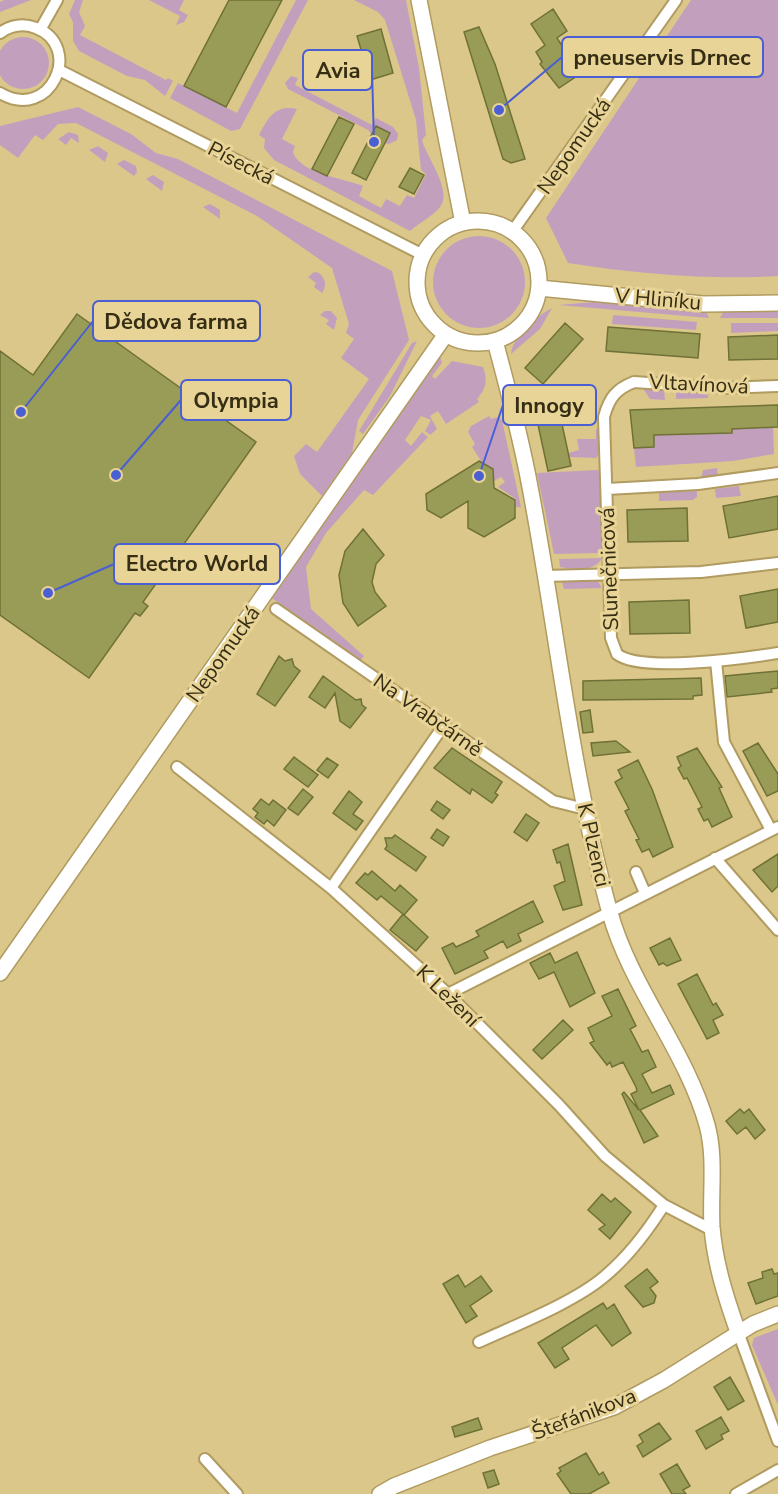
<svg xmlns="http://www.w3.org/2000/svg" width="778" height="1494" font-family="'Nunito Sans',sans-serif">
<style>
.green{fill:#c39fbe}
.building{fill:#999c56;stroke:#6f7136;stroke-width:1.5}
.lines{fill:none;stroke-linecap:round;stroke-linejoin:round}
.street-casing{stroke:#b09b60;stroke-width:14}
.secondary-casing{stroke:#b09b60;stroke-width:18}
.street{stroke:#fff;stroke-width:10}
.secondary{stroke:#fff;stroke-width:15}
.labels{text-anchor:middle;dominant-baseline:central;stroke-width:6;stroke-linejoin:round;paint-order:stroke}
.street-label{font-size:21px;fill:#352d14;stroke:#e9d497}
.leader{fill:none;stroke:#495fd3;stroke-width:2}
.callout-dot{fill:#495fd3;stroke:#e9d497;stroke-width:2}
.callout{fill:#e9d497;stroke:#495fd3;stroke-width:2}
.callout-label{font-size:22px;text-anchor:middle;font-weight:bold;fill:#352d14}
</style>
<rect width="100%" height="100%" fill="#dcc78a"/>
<!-- green -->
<path class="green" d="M4 0H31L0 12V2Z
M75 0H83L79 12 85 26 80 35 166 80 168 78 173 81 165 96 145 80 127 76 79 51 73 41V22L69 14Z
M149 0H184L179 10 188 15 184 22 176 25 180 16Z
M296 0H308L240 129 231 131 170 98 178 83 237 113Z
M354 0H406L419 68 426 135 422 140C426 156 453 191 440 207 433 216 419 223 410 231L274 160 264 148 265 139 259 135C268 118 275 104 297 109L282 139 295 146 293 152C300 174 344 178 363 186L359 196 381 208 386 199 400 206 407 195 414 198 426 174 421 170 416 120 385 20 378 12Z
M691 0H778V276C707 280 638 274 568 263L546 218Z
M-3 63a26 26 0 1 1 52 0a26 26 0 1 1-52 0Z
M291 76 298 78 295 85 372 125 376 118 393 127 398 134 397 140 389 144 385 143 390 133 376 126 372 135 368 130 288 89 285 83Z
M78 107 131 134 156 153 178 159 392 271 409 340 358 420 352 453 322 496 300 474 294 456 306 444 317 452 369 379 341 358 354 339 346 333 349 324 332 268 257 216 76 123 58 124 43 140 35 135 18 158 0 145V126Z
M69 132 78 135 79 143 71 138 66 145 58 139Z
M98 146 108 153 105 162 89 150Z
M124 160 136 166 137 172 134 176 117 164Z
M153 175 164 182 162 191 146 179Z
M210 204 220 210V219L203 207Z
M433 282a46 46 0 1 1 92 0a46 46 0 1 1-92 0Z
M314 272 319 273C326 279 327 286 322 293L314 287 316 283 308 277Z
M594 302 706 311 709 318 558 305Z
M552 308 540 329 511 354C513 335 537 316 552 308Z
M325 311H331L337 318 334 330 326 324 329 320 320 315Z
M723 312H778V318H720Z
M613 315 697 322 696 330 612 324Z
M731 323H778V331L731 333Z
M417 341 390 396 363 434 359 431 412 343Z
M440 356 442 363 432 376 435 379 452 361 483 367C488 380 486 389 477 399L479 402 446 424 438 411 430 416 437 429 430 435 425 431 431 420 421 416 405 440 411 446 422 432 428 437 373 495 364 490 326 533 306 567 311 609 364 656 361 660 270 597Z
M642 387 664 389 665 400 650 399Z
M676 390 708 392V398L676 399Z
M489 416 491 419 498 417 502 420 521 507H516V499L498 487 505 482 501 477 494 481 472 447 475 444 468 432 471 426Z
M773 427 774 454 733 461 636 467 634 448 654 447V435L731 433 732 429Z
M596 429H599V454L596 458 570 457 568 453 579 450 577 439H596Z
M717 468 718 478 701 479 703 470Z
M597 470 599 471 602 553 554 554 537 473Z
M739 486 741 496 716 498 715 489Z
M697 491V497L693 500 659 501V492Z
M602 558C595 572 574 570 560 567L559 559Z
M591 579 597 580 602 588 564 589 562 582 566 581Z
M778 1329V1405L752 1345 754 1338Z"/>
<!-- building -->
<path class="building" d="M229 0H282L226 107 184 86Z
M553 9 567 31 557 38 580 74 559 88 540 64 542 62 536 52 545 45 531 24Z
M479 27 495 64 525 159 511 163 503 159 464 32Z
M381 29 393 73 370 80 357 36Z
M339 117 354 124 327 176 312 169Z
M376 126 390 133 366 180 352 173Z
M410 168 424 175 414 194 399 187Z
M77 314 256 442 143 602 148 606 140 616 135 613 89 678 0 615V351L33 375Z
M565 323 583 339 543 384 525 368Z
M608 327 700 334 698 358 606 351Z
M778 335V359L729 360 728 337Z
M557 401 571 466 548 471 534 406Z
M778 405V427L732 429V433L654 435V447L634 448 630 410Z
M479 461 493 469 494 488 515 500V518L484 537 468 528V501L441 518 427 510 426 494Z
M778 496V529L729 538 723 506Z
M687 508 688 541 628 542 627 510Z
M363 529 384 555 376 564 372 582 375 592 386 606 358 626 343 603 339 575 345 551Z
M778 589V622L746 628 740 596Z
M689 600 690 633 630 634 629 602Z
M279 656 285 661 292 659 294 666 300 671 275 706 257 694Z
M778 671V688L771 689 772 692 727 697 725 676Z
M323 676 356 700 361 699 362 705 366 708 350 728 340 721 335 693 325 708 309 697Z
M701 678 702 695 693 696V699L583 700V681Z
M590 710 593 732 583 733 580 712Z
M616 741 630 752 593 756 591 743Z
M758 743 778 774V791L767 796 743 751Z
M452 748 502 782 495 793 498 795 492 803 472 789 470 794 434 768Z
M697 748 722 787 719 788 732 817 712 827 708 819 704 821 698 809 702 807 687 778 684 779 678 768 681 766 677 757Z
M294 757 318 775 308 787 284 769Z
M327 758 338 765 328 778 317 770Z
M638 760 652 789 673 847 653 857 649 849 642 852 636 840 639 839 625 811 629 809 615 782 622 778 618 770Z
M303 789 313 797 298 815 288 808Z
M349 791 362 802 353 814 363 821 356 830 333 813Z
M261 799 269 805 273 800 286 810 274 826 267 820 264 824 255 817 258 813 253 809Z
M437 801 450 810 443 819 431 810Z
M526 814 539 823 527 841 514 832Z
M437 829 449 837 443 846 431 838Z
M395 835 426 857 416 871 385 849 387 846 385 838H392Z
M568 844 582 905 563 910 554 886 565 881 560 862 557 863 553 850Z
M778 854V886L772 892 753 870Z
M372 871 395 891 400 885 417 900 404 915 381 896 377 900 356 883 365 873 368 875Z
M533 901 543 922 518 934 521 941 507 948 503 941 484 951 488 958 455 974 442 948 453 943 456 947 469 941 479 936 476 931Z
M403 914 428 937 416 951 390 930Z
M670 938 681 960 667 966 663 963 659 965 650 948Z
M577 952 595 993 570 1007 554 972 539 979 530 963 550 953 555 963Z
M697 974 713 1005 716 1003 723 1015 713 1020 719 1033 707 1039 678 984Z
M618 989 636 1026 630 1029 642 1052 648 1050 656 1067 642 1074 652 1093 670 1085 674 1094 640 1110 658 1136 644 1143 622 1094 624 1092 639 1110 631 1094 637 1091 636 1087 623 1062 612 1067 610 1062 607 1065 590 1043 594 1041 588 1028 612 1016 602 996Z
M563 1020 573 1030 542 1059 533 1050Z
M740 1109 744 1113 749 1109 765 1130 755 1139 746 1127 737 1134 726 1121Z
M602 1194 611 1202 615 1198 631 1212 610 1239 599 1229 605 1225 588 1210Z
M647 1269 658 1282 650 1288 656 1296 654 1303 643 1307 625 1286Z
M772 1269 774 1274 778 1273V1296L756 1304 748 1283 763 1278 762 1272Z
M458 1275 465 1287 481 1276 492 1291 470 1306 477 1316 466 1323 443 1284Z
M603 1303 607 1309 614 1304 631 1333 612 1346 596 1325 562 1348 569 1359 555 1368 538 1343Z
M730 1377 744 1401 728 1410 714 1387Z
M721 1417 729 1431 721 1435 723 1439 706 1449 696 1431Z
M478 1418 482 1429 455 1437 452 1427Z
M659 1423 671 1439 643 1457 637 1446 643 1442 639 1435Z
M586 1453 599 1475 603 1472 609 1483 589 1494H571L557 1474 561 1471 559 1468Z
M677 1464 690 1486 683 1490 686 1494H672L660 1474Z
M494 1470 499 1484 488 1488 483 1473Z"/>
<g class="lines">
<!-- street casing -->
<g class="street-casing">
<path id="street" d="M40 30 57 0
M0 33C11 25 23 23 36 28 84 46 51 123 0 93
M59 70 423 255
M512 232 676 0
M778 386 722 388 634 382C616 389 609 398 604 417L611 638 617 654C640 673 746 658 778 653
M607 489 698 484 778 473
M544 576 701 572 778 563
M276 609 553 801 585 809
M716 661 724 742 771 830
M177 767 331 888 448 994 559 1105 605 1156 664 1205 712 1230
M715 858 778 930
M636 872 645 893
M331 888 444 725
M448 994 778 827
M738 1332 778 1441
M479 1342C516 1325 575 1302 605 1276 629 1256 647 1232 664 1205
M205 1459 237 1494
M736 1494 778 1470"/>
</g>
<!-- secondary casing -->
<g class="secondary-casing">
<path id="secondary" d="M419 0 463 223
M417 282a61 61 0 1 1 122 0a61 61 0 1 1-122 0Z
M539 288 703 304 778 303
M495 341C508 389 521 438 530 487 557 629 571 773 610 913 631 988 686 1050 707 1125 716 1158 710 1193 712 1227 715 1264 726 1298 738 1332
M0 973 446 334
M380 1494 394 1486 490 1448 614 1407 664 1380 753 1324 778 1314"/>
</g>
<!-- street -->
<use href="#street" class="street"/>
<!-- secondary -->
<use href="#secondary" class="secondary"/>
</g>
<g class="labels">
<!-- street labels -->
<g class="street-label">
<text transform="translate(574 146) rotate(-55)">Nepomucká</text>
<text transform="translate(241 163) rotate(27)">Písecká</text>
<text transform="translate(658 299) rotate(5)">V Hliníku</text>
<text transform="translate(699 384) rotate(3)">Vltavínová</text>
<text transform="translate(609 569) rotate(-92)">Slunečnicová</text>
<text transform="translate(223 654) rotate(-55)">Nepomucká</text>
<text transform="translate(428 715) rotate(35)">Na Vrabčárně</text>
<text transform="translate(594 845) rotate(77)">K Plzenci</text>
<text transform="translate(448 996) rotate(44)">K Ležení</text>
<text transform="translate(584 1414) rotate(-21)">Štefánikova</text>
</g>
</g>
<!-- callouts -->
<path class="leader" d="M499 110L562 57M374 142L372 70M21 412L93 321M116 475L181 400M479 476L503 405M48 593L114 564"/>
<g class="callout-dot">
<circle cx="499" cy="110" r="6"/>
<circle cx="374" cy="142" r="6"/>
<circle cx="21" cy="412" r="6"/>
<circle cx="116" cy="475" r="6"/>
<circle cx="479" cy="476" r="6"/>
<circle cx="48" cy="593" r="6"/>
</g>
<g class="callout">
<rect x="562" y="37" width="201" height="40" rx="6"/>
<rect x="303" y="50" width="69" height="40" rx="6"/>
<rect x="93" y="301" width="167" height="40" rx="6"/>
<rect x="181" y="380" width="110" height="40" rx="6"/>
<rect x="503" y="385" width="93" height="40" rx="6"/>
<rect x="114" y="544" width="166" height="40" rx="6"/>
</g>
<g class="callout-label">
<text x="662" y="65">pneuservis Drnec</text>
<text x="338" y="78">Avia</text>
<text x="176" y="329">Dědova farma</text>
<text x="236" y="408">Olympia</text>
<text x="549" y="413">Innogy</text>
<text x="197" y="571">Electro World</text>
</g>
</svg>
